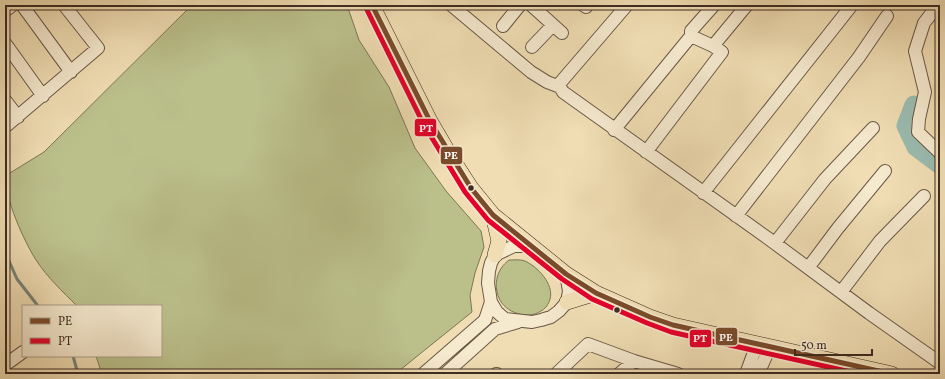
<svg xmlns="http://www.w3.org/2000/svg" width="945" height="379" font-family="Vollkorn,serif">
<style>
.green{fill:#bbc08b;stroke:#7c7657}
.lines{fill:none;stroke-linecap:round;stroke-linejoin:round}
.stream{stroke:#758277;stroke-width:3}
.river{stroke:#9abbaf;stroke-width:19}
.minor-casing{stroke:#6a5847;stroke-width:14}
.major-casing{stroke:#3d2c23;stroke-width:16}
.minor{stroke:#f5e9ce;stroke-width:12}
.major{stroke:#f0ddb3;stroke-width:15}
.bus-1-casing{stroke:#f5e9ce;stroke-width:8}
.bus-2-casing{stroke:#f5e9ce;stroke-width:8}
.bus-1{stroke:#7a4b2a;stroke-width:5}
.bus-2{stroke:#e4002b;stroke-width:5}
.bus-dot{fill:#3d2c23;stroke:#f5e9ce;stroke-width:1.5}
.line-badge{stroke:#f5e9ce;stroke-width:1.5}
.badge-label{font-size:11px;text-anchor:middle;font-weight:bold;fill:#fff}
</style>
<rect width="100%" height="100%" fill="#f0ddb3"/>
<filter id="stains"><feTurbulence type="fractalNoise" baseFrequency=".005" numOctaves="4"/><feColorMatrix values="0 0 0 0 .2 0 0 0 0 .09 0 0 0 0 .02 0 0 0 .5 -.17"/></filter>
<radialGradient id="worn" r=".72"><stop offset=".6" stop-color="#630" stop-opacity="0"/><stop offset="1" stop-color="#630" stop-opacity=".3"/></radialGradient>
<!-- green -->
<path class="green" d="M192 5H294L300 7 309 5H347L359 40 389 87 415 148 446 191 481 231 484 247 475 273 470 295 472 312 395 374H102L96 356H161V306H77C63 292 47 277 36 260 24 241 5 199 5 176L44 152Z
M509 260C515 260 522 259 527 262 540 269 556 287 549 302 547 306 545 309 541 311 528 320 505 313 499 298 493 284 497 269 509 260Z"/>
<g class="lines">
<!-- stream -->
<path class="stream" d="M5 252 17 279 38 306
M73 356 78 374"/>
<!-- river -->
<path class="river" d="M914 105 906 126 916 147 940 165"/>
<!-- minor casing -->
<g class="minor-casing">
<path id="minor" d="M22 5 71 72
M451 5 531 72 547 82 560 87
M531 5 562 33
M583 5 586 7
M627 5 560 83V87L563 92 769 239 869 313 940 363
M938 5 924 23 915 51 925 92 919 119 918 132 940 153
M5 11 13 5
M503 26 520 5
M691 36V31L714 5
M5 43 43 96
M713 46 747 5
M532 47 553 25
M5 100 18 117
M5 127 98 48 64 5
M614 130 691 36 713 46 722 52 646 152
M703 193 852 5
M736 216 859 57 887 16
M775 243 825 179 873 128
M532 246H514L495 255 491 263 489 271 488 283 491 302 497 312 505 319 532 322 541 320 551 317 559 311 567 302 569 291 566 274
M808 268 838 228 885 171
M841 292 880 241 924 196
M5 365 23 352
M423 374 485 320 491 302
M445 374 495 329 518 322
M496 374H497
M556 374 588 344 634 361 678 374
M619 374 634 361
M746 374 757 344
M758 374 770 347"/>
</g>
<!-- major casing -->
<g class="major-casing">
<path id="major" d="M372 5 430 121 451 157 471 188 493 215 566 274 596 293 650 317 673 325 892 374
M493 215 499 241 495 255
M567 302 596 293"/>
</g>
<!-- minor -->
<use href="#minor" class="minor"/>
<!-- major -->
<use href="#major" class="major"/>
<!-- bus-1 casing -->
<g class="bus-1-casing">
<path id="bus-1" d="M372 5 430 121 471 188 493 215 566 274 596 293 650 317 673 325 892 374"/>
</g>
<!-- bus-2 casing -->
<g class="bus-2-casing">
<path id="bus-2" d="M366 8 424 125 465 192 488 220 562 279 592 299 647 323 671 332 860 374"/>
</g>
<!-- bus-1 -->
<use href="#bus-1" class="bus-1"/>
<!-- bus-2 -->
<use href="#bus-2" class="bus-2"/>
</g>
<!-- markers -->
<g class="bus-dot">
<circle cx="471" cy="188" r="3.5"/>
<circle cx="617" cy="310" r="3.5"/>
</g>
<g class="line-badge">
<rect x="414" y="118" width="23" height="19" rx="4" fill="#e4002b"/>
<rect x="440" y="146" width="23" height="19" rx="4" fill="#7a4b2a"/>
<rect x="715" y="327" width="23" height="19" rx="4" fill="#7a4b2a"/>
<rect x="689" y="329" width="23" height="19" rx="4" fill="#e4002b"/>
</g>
<g class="badge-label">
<text x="426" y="132">PT</text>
<text x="451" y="159">PE</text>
<text x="726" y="341">PE</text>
<text x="700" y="342">PT</text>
</g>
<!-- margin -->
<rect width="945" height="379" fill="none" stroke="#f0ddb3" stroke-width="20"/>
<rect x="6" y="6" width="933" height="367" fill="none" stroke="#3d2c23" stroke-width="2"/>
<rect x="10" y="10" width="925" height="359" fill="none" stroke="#3d2c23"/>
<!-- legend -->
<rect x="22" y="305" width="140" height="52" fill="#f5e9ce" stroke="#ab9d8a"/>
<rect x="30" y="318" width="20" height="6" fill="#7a4b2a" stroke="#ab9d8a"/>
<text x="58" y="325" font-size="12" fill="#3d2c23">PE</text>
<rect x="30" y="338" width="20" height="6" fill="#e4002b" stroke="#ab9d8a"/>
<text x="58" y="345" font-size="12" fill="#3d2c23">PT</text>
<!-- scale -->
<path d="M795 349v6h77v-6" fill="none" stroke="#3d2c23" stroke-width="2"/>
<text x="801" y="349" font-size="12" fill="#3d2c23" stroke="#f5e9ce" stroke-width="3" paint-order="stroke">50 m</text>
<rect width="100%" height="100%" filter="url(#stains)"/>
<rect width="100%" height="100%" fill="url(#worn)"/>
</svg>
